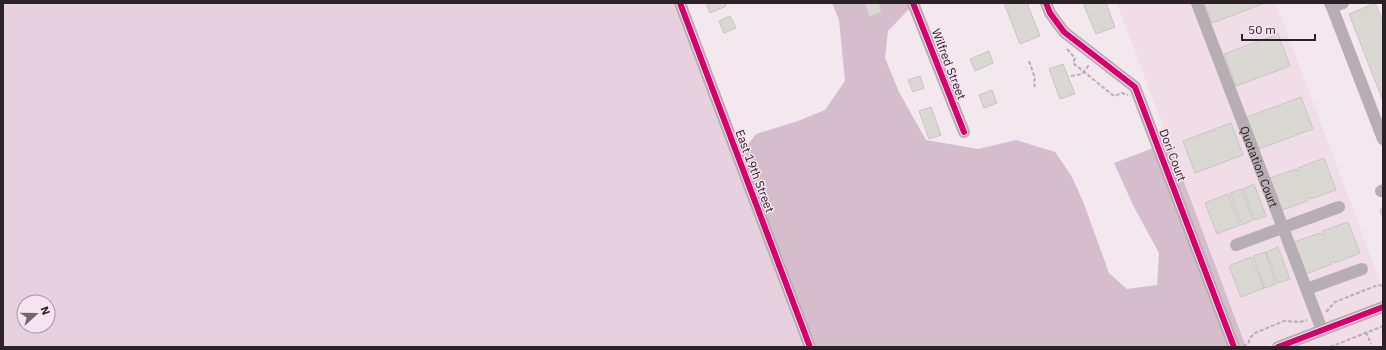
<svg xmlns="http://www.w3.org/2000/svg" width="1386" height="350" font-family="'IBM Plex Sans',sans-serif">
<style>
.built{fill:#f0dde8}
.green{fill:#e8d1df;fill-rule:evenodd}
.forest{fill:#d5bdcc}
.building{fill:#dad8d3;stroke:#c9c5c4}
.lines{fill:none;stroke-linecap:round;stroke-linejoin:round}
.path{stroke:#b6b0b3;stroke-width:2;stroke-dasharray:4 2;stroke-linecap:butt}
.minor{stroke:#b6aeb2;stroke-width:12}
.cycleway-casing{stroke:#f7e3ef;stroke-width:8}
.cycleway{stroke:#d6006c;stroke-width:6}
.labels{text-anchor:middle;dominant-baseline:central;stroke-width:3;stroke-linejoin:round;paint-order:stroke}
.street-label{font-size:12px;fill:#2a2227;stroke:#f7e3ef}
</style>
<rect width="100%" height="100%" fill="#f2e8ee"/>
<!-- built -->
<path class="built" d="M1117 3H1276L1383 289V302L1264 347H1246Z
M1383 313V347H1292Z"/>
<!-- green -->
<path class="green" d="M3 3H685L816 347H3ZM24 302H48V326H24Z"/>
<!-- forest -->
<path class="forest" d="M832 3H909V9L888 31 885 58 899 92 926 140 978 149 1016 140 1055 152 1072 177 1084 204 1109 273 1127 289 1157 285 1159 253 1133 205 1114 163 1169 142 1246 347H816L742 152 756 134 798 121 825 110 845 81 839 20Z"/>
<!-- building -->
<path class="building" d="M706 3H725L726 6 710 13Z
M864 3H879L882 12 869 17Z
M1004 3H1027L1040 36 1020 44Z
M1083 3H1106L1115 27 1096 34Z
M1204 3H1265L1212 23Z
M1375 3 1383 22V101L1349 14Z
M730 16 736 28 724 33 719 21Z
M1278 34 1290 66 1236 86 1224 54Z
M989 51 993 63 975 71 970 59Z
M1063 64 1075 94 1060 99 1049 69Z
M920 76 924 88 913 92 908 80Z
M992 90 997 103 984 108 979 95Z
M1301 97 1313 129 1259 149 1247 117Z
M931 107 941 135 929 139 919 111Z
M1231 123 1243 155 1195 173 1183 141Z
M1324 158 1336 190 1311 199 1310 197 1307 199 1308 201 1282 210 1270 178 1296 169 1297 171 1299 170 1298 168Z
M1254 184 1266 216 1255 220 1243 189Z
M1241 189 1253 220 1242 225 1230 193Z
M1228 194 1240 225 1217 234 1205 203Z
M1383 208V218L1380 210Z
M1348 222 1360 253 1335 263 1334 261 1331 262 1332 264 1306 274 1294 242 1320 233 1321 235 1323 234 1322 231Z
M1278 247 1290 279 1278 283 1266 252Z
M1265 252 1276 284 1265 288 1253 256Z
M1251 257 1264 288 1241 297 1229 266Z"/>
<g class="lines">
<!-- path -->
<path class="path" d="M1067 49 1075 58 1073 63 1114 96 1122 93 1128 95
M1029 61 1035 78 1034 82 1035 87
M1071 76 1082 74 1089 65
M1326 312 1335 302 1378 285 1383 286
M1366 332 1371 344
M1243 346 1248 344 1250 338 1255 333 1284 321 1300 322 1307 320
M1330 347 1383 326"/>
<!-- minor -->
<g class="minor">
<path d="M680 3 810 347"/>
<path d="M913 3 964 132"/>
<path d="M1046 3 1050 13 1064 32 1135 87 1234 347"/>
<path id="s1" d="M1197 3 1322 330"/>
<path d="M1330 3 1332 7 1343 3"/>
<path d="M1332 7 1383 139"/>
<path d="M1381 191 1383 190"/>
<path d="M1236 245 1339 207"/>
<path d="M1307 289 1362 269"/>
<path d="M1278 347 1383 307"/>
</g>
<!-- cycleway casing -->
<g class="cycleway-casing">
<path id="cycleway" d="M680 3 810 347
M913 3 964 132
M1046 3 1050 13 1064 32 1135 87 1234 347
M1278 347 1383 307"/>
</g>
<!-- cycleway -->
<use href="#cycleway" class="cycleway"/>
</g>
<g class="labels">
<!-- street labels -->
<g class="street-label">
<text transform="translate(949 64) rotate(69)">Wilfred Street</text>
<text transform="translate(1173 155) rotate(69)">Dori Court</text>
<text stroke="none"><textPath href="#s1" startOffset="175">Quotation Court</textPath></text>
<text transform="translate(755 171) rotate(69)">East 19th Street</text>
</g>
</g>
<!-- border -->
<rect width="1386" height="350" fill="none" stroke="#2a2227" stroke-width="8"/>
<!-- north arrow -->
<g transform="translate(36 314) rotate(69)"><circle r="19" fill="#f7e3ef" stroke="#a5969f"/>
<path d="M0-3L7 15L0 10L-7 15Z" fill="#70676d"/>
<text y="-6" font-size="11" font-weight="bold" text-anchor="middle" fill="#2a2227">N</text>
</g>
<!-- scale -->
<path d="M1242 34v6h73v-6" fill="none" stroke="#2a2227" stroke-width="2"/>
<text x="1248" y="34" font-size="12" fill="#2a2227" stroke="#f7e3ef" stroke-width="3" paint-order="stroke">50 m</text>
</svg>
